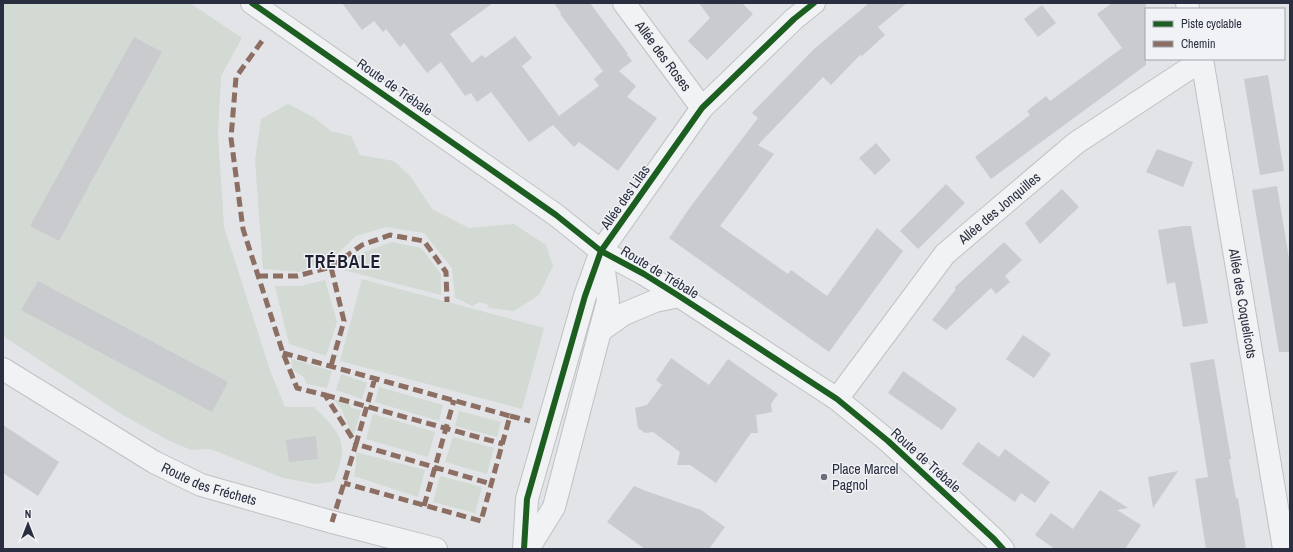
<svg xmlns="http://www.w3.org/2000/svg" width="1293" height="552" font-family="'Archivo Narrow',sans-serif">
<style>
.green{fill:#d2dad3}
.building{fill:#c9cbcf}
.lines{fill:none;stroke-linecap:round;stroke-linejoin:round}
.minor-casing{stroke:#bfc1c4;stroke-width:24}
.minor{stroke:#f1f2f4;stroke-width:22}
.quiet{stroke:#8d6e63;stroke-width:5;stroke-dasharray:10 5;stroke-linecap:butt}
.cycleway-casing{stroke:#f0f2f6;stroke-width:8}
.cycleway{stroke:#1b5e20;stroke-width:6}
.poi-dot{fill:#6a6e7a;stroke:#f0f2f6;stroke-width:1.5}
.labels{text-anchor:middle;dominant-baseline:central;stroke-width:3;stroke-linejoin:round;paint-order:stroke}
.street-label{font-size:14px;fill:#292f40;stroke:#f0f2f6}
.poi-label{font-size:14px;fill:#292f40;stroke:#f0f2f6;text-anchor:start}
.district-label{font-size:18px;font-weight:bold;letter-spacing:1px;fill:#1c2030;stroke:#f0f2f6}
</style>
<rect width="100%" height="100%" fill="#e2e4e7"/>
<!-- green -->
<path class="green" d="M3 3H190L242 38 221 76 218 134 224 227 271 373 285 407H314C327 420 342 432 342 451 342 460 337 472 334 481L317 484 283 478 211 449 191 450 168 440 126 417 3 336Z
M288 104 313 117 331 131 351 136 360 155 394 161 411 177 432 209 469 228 514 224 546 245 553 266 539 295 514 311 489 308 487 304 479 302 473 306 455 298 452 268 424 233 386 227 356 236 337 254 300 272 263 269 255 160 261 119Z
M392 242 421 248 441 274V295L339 269 364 252Z
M362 279 544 328 522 409 340 361Z
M325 280 337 322 326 356 289 344 275 286H301Z
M291 359 332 371 327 388 307 384 304 377 293 370Z
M341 374 367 383 362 399 336 390Z
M379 387 443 405 439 421 375 402Z
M333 399 349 403 351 408 361 410 353 437 342 410Z
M459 411 501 422 497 437 455 426Z
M373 414 435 432 428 457 366 439Z
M453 437 494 448 487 474 445 462Z
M356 452 425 470 418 497 354 476 356 465Z
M440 476 482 487 475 513 433 502Z"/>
<!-- building -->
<path class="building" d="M342 3H493L450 34 472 63 482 55 485 58 515 36 532 58 522 66 559 116 599 86 594 79 603 71 560 14 561 13 554 3H590L628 54 627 55 632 61 619 71 636 86 627 97 657 118 618 171 579 142 574 147 553 125 529 142 491 92 477 102 471 93 465 96 441 62 427 73 404 43 400 47 386 29 383 32 374 21 362 30Z
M699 3H742L753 14 707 60 688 41 710 18Z
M869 3H907L878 27 885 35 862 56 860 55 831 85 823 77 758 145 774 154 720 226 788 274 791 270 827 296 877 228 903 251 829 352 669 238 691 206 758 118 752 113 814 49Z
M1112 3H1146V65L991 179 975 157 1030 115 1027 111 1046 96 1050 101 1122 48 1097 14Z
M1042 5 1056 23 1038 37 1024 19Z
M134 37 162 52 59 241 30 226Z
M1268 75 1284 171 1260 175 1244 79Z
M876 143 891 160 875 175 859 158Z
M1157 149 1193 162 1183 187 1146 172Z
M946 184 965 203 918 249 900 231Z
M1277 186 1290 265V352H1279L1252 190Z
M1062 189 1079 207 1040 244 1025 223Z
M1183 226H1191L1208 323 1183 327 1175 282 1167 284 1158 230Z
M1004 242 1022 260 1005 276 1010 282 996 294 991 288 946 330 932 320 956 289 954 288Z
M38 281 228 382 212 412 21 310Z
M1023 335 1051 354 1034 378 1006 359Z
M671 358 709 385 728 359 778 394 771 404 772 412 756 415 758 433H751L716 483 690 465H677L680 452 653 432 645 433 638 428 635 408 647 405 662 385 656 380Z
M1214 359 1231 459H1229L1236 498H1238L1246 549H1206L1195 479 1208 477 1190 363Z
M903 371 957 409 942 430 888 393Z
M3 425 59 462 38 496 3 473Z
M316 436 318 459 289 462 286 440Z
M978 442 999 457 1005 449 1050 482 1035 503 1021 493 1015 502 962 464Z
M1178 471 1153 508 1148 477Z
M634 486 646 491 701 510 725 527 709 549H645L607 522Z
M1100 490 1128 508 1117 510 1141 525 1125 549H1055L1035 535 1051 513 1073 529Z"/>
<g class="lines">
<!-- minor casing -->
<g class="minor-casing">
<g id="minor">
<path d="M252 3 556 215 601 251 644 274 679 296 837 399 888 441 994 539 1003 549"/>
<path id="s1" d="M624 3 702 108"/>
<path d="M1187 3 1188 9"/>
<path id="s2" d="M1202 59 1284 549"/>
<path d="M600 331 624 314 655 301 679 296"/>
<path id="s3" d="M3 369 154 462 201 485 332 522 436 549"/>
<path id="s4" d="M837 399 945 254 1076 143 1202 60"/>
<path d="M524 549 527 499 585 296 601 251 702 108 794 19 814 3"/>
<path d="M528 549 554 507 600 331 608 301 602 256"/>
</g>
</g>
<!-- minor -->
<use href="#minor" class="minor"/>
<!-- quiet -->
<path class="quiet" d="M262 41 236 77 231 138 243 229 283 353 297 388 325 395 356 444 332 522
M331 267 362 245 390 235 424 241 446 272 447 302
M258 276H297L331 267 344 321 331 366
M283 353 510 416 481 521 344 483
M375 378 356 444 491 484
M325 395 503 444
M510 416 530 421
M424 506 454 400"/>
<!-- cycleway casing -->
<g class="cycleway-casing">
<path id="cycleway" d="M252 3 556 215 601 251 644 274 679 296 837 399 888 441 994 539 1003 549
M524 549 527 499 585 296 601 251 702 108 794 19 814 3"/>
</g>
<!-- cycleway -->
<use href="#cycleway" class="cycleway"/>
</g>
<!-- markers -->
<circle class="poi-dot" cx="824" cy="477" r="4"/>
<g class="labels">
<!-- street labels -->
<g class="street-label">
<text stroke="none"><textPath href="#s1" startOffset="66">Allée des Roses</textPath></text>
<text transform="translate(395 87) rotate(35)">Route de Trébale</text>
<text transform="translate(625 197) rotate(-55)">Allée des Lilas</text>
<text stroke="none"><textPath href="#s4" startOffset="252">Allée des Jonquilles</textPath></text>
<text transform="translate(660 272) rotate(31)">Route de Trébale</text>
<text stroke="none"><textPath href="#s2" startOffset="248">Allée des Coquelicots</textPath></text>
<text transform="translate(926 460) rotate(42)">Route de Trébale</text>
<text stroke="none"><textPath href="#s3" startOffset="237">Route des Fréchets</textPath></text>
</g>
<!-- poi labels -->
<g class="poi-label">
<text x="832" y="469">Place Marcel<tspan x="832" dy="16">Pagnol</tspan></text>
</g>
<!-- district labels -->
<g class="district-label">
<text x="343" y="261">TRÉBALE</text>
</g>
</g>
<!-- border -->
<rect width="1293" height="552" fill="none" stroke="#292f40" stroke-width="8"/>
<!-- legend -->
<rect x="1145" y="8" width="140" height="52" fill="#f0f2f6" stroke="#a0a4ad"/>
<rect x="1153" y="21" width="20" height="6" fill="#1b5e20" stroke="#a0a4ad"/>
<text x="1181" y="28" font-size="12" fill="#292f40">Piste cyclable</text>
<rect x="1153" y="41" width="20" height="6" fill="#8d6e63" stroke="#a0a4ad"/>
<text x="1181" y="48" font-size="12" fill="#292f40">Chemin</text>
<!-- north arrow -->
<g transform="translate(28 524)" stroke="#f0f2f6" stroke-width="3" paint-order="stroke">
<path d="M0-3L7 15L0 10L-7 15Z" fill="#292f40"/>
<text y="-6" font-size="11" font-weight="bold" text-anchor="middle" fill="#292f40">N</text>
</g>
</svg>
